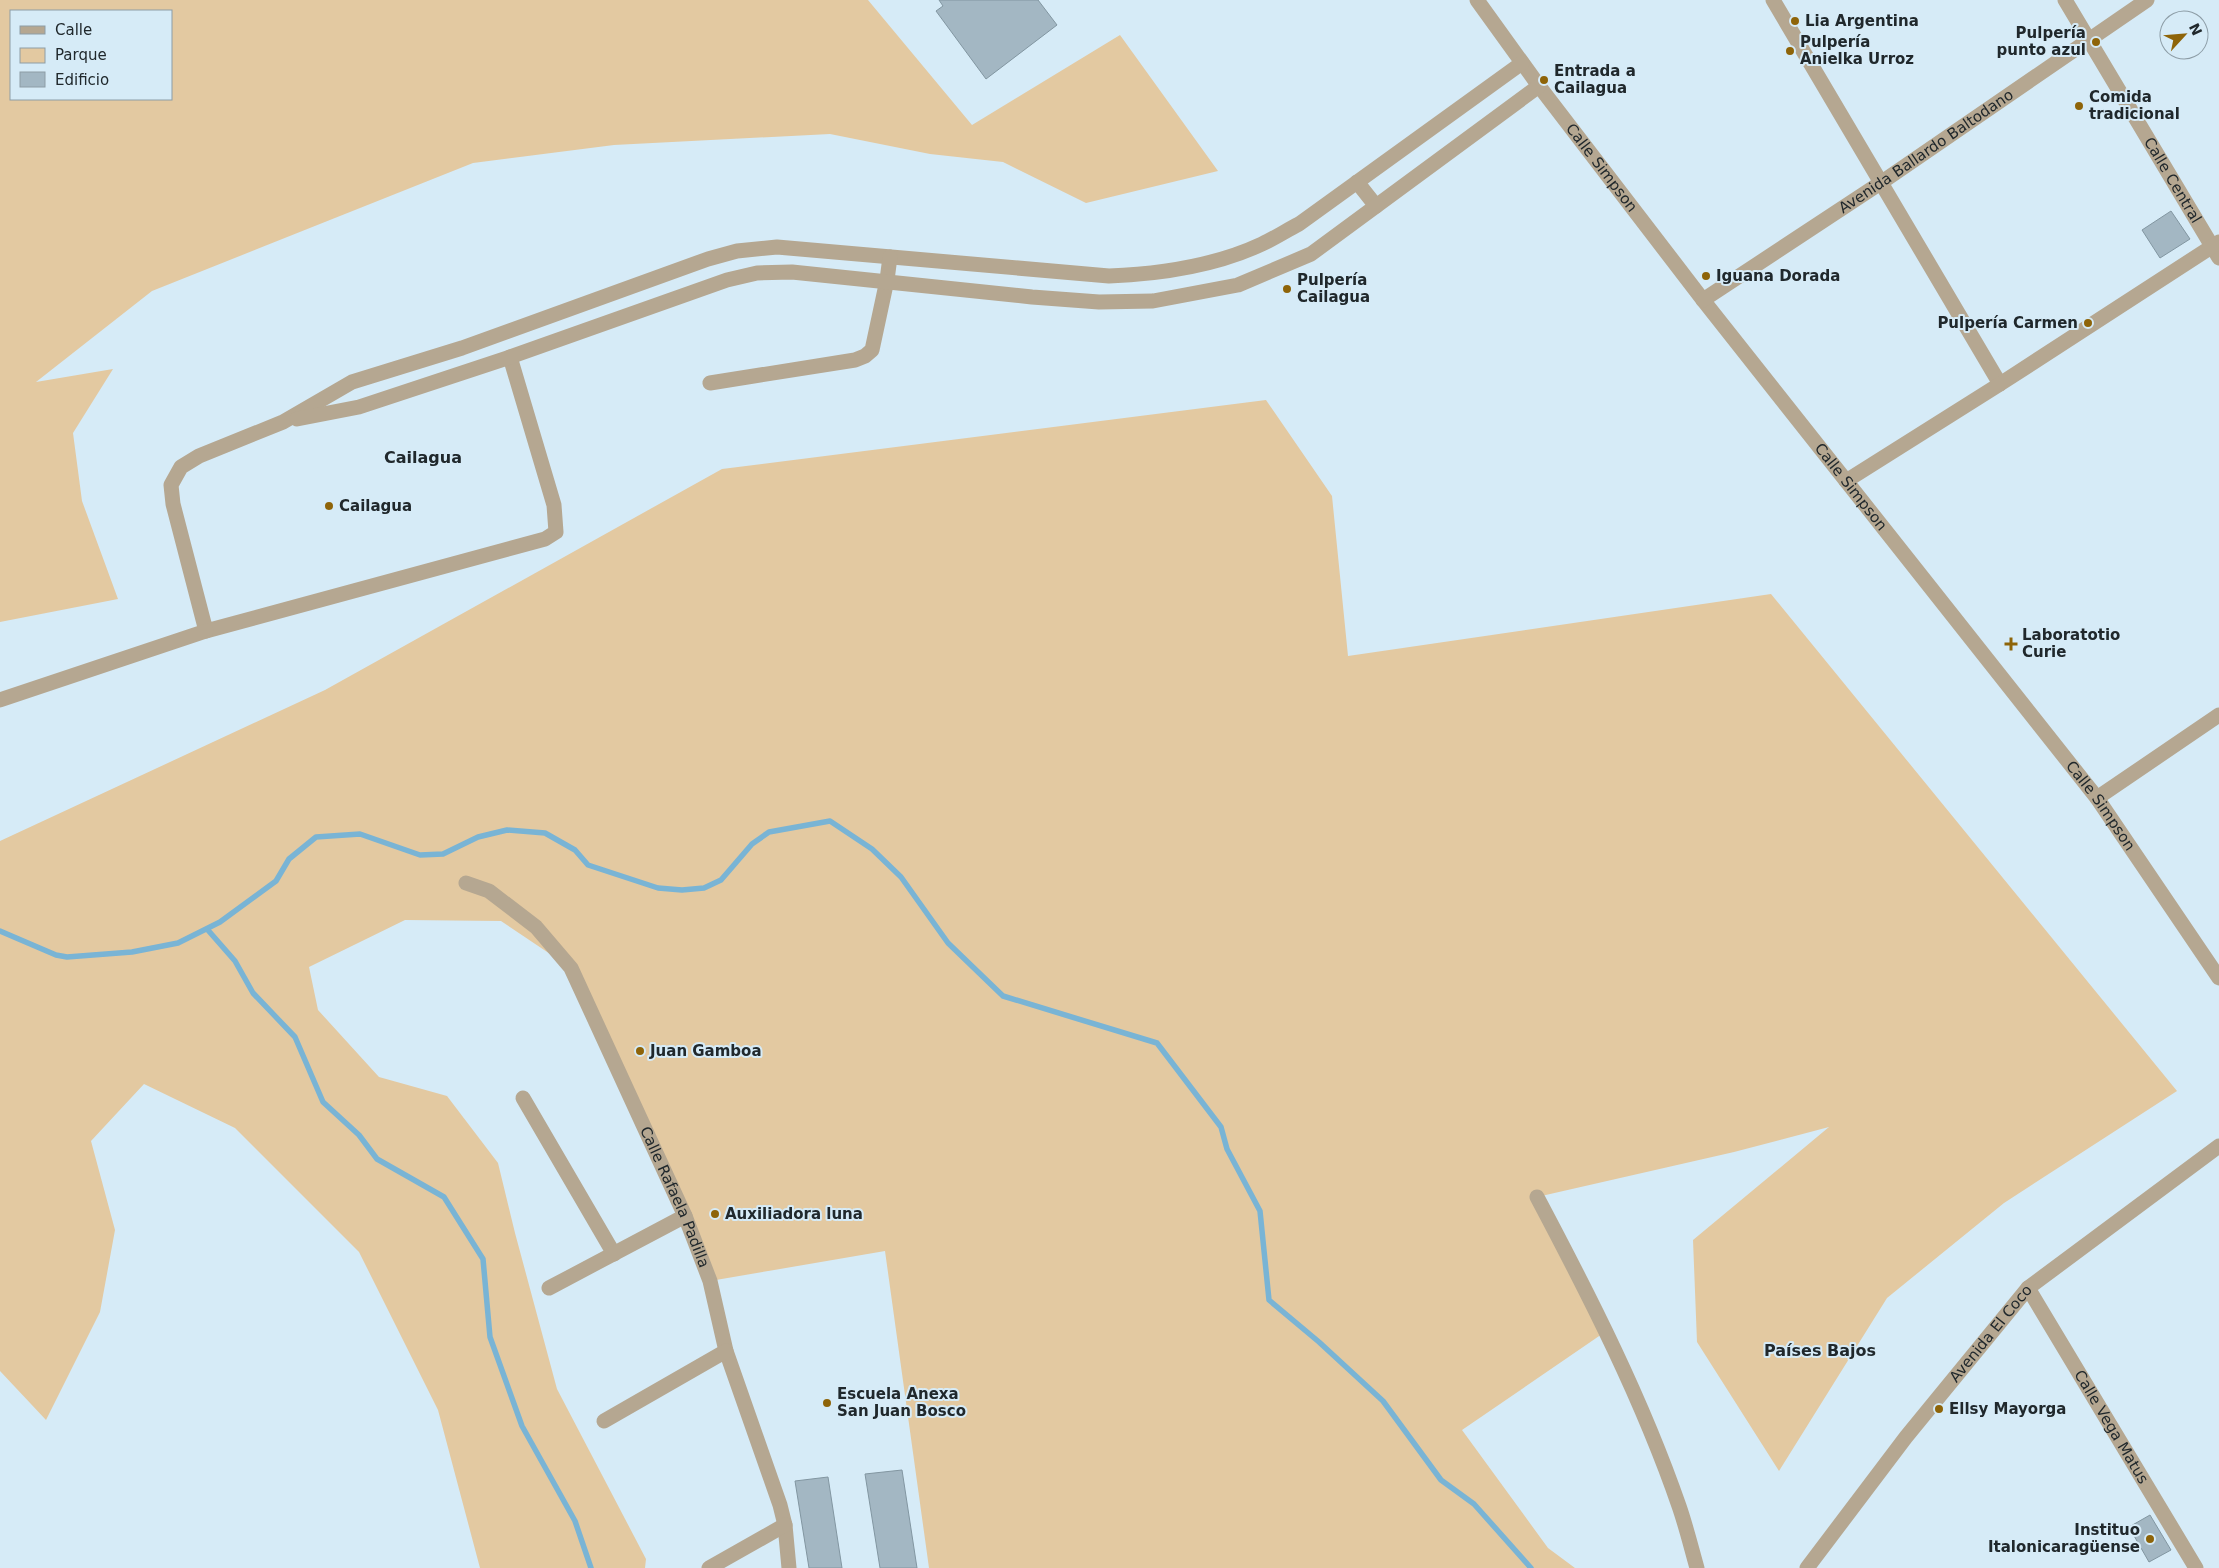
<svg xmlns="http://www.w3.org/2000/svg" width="2219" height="1568" font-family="'DejaVu Sans',sans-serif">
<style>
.green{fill:#e3c9a1;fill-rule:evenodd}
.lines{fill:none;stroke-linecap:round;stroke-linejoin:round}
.stream{stroke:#79b4d5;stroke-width:5.5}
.building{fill:#a3b7c3;stroke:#8296a1}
.minor{stroke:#b5a791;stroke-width:15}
.poi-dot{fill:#8e6409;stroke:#d6ebf7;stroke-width:2}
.labels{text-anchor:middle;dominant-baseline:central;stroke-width:4;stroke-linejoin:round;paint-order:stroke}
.poi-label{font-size:15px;font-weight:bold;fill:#20282c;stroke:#d6ebf7;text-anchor:start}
.street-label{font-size:15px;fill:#20282c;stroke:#d6ebf7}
.neighbourhood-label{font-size:16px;font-weight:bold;fill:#20282c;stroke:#d6ebf7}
</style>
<rect width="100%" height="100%" fill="#d6ebf7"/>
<!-- green -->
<path class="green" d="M0 0H868L972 125 1120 35 1218 171 1086 203 1003 162 930 154 830 134 614 145 473 163 152 291 36 382 113 369 73 433 82 501 118 599 0 622ZM11 11H171V99H11Z
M1266 400 1332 496 1348 656 1771 594 2177 1091 2004 1203 1887 1298 1779 1471 1697 1342 1693 1240 1829 1127 1734 1152 1537 1197 1605 1332 1462 1430 1548 1548 1575 1568H929L885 1251 710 1281 571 968 501 921 405 920 309 967 318 1010 379 1077 447 1096 498 1163 515 1233 557 1389 646 1559 645 1568H480L438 1410 359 1252 235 1128 144 1084 91 1141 115 1230 100 1312 46 1420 0 1371V841L325 690 722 469Z"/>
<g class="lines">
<!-- stream -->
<path class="stream" d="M207 929 235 961 253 993 295 1037 323 1102 359 1135 377 1159 444 1197 483 1259 490 1337 522 1426 575 1521 591 1568
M0 931 56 955 67 957 132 952 178 943 220 922 276 881 289 859 316 837 360 834 420 855 443 854 478 837 507 830 545 833 575 850 588 865 658 888 682 890 704 888 721 880 752 844 769 832 830 821 872 849 901 877 948 943 1003 996 1157 1043 1221 1127 1227 1149 1260 1211 1269 1300 1319 1342 1383 1401 1441 1480 1474 1504 1531 1568"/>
</g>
<!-- building -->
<path class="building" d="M939 0H1038L1057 25 986 79 936 11 943 6Z
M2171 211 2190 239 2160 258 2142 230Z
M902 1470 917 1568H880L865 1474Z
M828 1477 842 1568H809L795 1481Z
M2150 1515 2171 1550 2149 1562 2129 1527Z"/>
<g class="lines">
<!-- minor -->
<g class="minor">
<path id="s1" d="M1477 0 1539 86 1703 300 2097 798 2219 978"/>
<path d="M1773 0 2000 384"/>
<path id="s2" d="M2065 0 2219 258"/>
<path d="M1357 182 1376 206"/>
<path id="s3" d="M1703 300 1882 182 2147 0"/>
<path d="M510 357 554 505 556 532 545 539 206 631 173 504 171 485 181 467 199 456 283 422 352 382 462 348 708 259 737 251 777 247 1109 276C1160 274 1215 266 1262 244 1275 238 1287 230 1299 224L1522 63"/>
<path d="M710 383 855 360 865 356 872 350 887 280 890 257"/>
<path d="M297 419 359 407 510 357 727 280 757 273 792 272 1032 297 1099 302 1153 301 1238 285 1311 254 1539 86"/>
<path d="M1846 481 2000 384 2219 242"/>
<path d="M0 700 206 631"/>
<path d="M2097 798 2219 715"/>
<path id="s4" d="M466 883 489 891 536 927 571 968 685 1216 710 1281 726 1351 780 1505 785 1525 789 1568"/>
<path d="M523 1098 614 1254"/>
<path d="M1537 1197C1590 1297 1642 1399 1679 1506 1686 1526 1691 1547 1697 1568"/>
<path d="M549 1288 685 1216"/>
<path id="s5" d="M2028 1288 2196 1568"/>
<path d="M604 1421 726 1351"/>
<path d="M709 1568 785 1525"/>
<path id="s6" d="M1807 1568 1906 1437 2028 1288 2219 1146"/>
</g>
</g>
<!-- markers -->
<g class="poi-dot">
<circle cx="1795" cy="21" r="5"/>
<circle cx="2096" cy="42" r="5"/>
<circle cx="1790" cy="51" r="5"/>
<circle cx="1544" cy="80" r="5"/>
<circle cx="2079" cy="106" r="5"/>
<circle cx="1706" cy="276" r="5"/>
<circle cx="1287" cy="289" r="5"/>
<circle cx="2088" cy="323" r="5"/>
<circle cx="329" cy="506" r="5"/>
<path d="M2008.5 636.5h5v5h5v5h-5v5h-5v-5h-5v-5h5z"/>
<circle cx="640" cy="1051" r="5"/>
<circle cx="715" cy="1214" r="5"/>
<circle cx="827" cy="1403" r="5"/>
<circle cx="1939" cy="1409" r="5"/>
<circle cx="2150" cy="1539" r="5"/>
</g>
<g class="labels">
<!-- poi labels -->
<g class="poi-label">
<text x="1805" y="21">Lia Argentina</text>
<text x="2086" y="33" text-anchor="end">Pulpería<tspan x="2086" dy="17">punto azul</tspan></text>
<text x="1800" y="42">Pulpería<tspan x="1800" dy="17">Anielka Urroz</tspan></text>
<text x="1554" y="71">Entrada a<tspan x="1554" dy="17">Cailagua</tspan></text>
<text x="2089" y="97">Comida<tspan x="2089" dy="17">tradicional</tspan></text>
<text x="1716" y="276">Iguana Dorada</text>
<text x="1297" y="280">Pulpería<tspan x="1297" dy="17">Cailagua</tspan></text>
<text x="2078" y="323" text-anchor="end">Pulpería Carmen</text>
<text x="339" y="506">Cailagua</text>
<text x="2022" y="635">Laboratotio<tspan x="2022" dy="17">Curie</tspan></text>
<text x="650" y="1051">Juan Gamboa</text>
<text x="725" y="1214">Auxiliadora luna</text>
<text x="837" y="1394">Escuela Anexa<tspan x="837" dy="17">San Juan Bosco</tspan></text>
<text x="1949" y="1409">Ellsy Mayorga</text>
<text x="2140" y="1530" text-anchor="end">Instituo<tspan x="2140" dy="17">Italonicaragüense</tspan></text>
</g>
<!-- street labels -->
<g class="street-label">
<text stroke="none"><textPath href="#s3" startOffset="268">Avenida Ballardo Baltodano</textPath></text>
<text stroke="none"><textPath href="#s1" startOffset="209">Calle Simpson</textPath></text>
<text stroke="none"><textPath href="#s2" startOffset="210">Calle Central</textPath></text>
<text stroke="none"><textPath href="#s1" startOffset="614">Calle Simpson</textPath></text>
<text stroke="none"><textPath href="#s1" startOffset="1019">Calle Simpson</textPath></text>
<text stroke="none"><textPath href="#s4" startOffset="389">Calle Rafaela Padilla</textPath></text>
<text stroke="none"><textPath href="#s6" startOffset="298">Avenida El Coco</textPath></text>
<text stroke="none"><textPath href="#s5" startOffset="162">Calle Vega Matus</textPath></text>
</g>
<!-- neighbourhood labels -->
<g class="neighbourhood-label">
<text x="423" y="457">Cailagua</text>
<text x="1820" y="1350">Países Bajos</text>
</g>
</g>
<!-- legend -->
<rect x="10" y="10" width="162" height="90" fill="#d6ebf7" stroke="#8d9da6"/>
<rect x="20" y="26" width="25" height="8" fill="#b5a791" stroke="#8d9da6"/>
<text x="55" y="35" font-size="15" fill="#20282c">Calle</text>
<rect x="20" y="48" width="25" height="15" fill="#e3c9a1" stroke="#8d9da6"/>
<text x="55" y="60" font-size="15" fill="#20282c">Parque</text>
<rect x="20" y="72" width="25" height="15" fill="#a3b7c3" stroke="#8d9da6"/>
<text x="55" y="85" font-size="15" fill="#20282c">Edificio</text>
<!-- north arrow -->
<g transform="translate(2184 35) rotate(64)"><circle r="24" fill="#d6ebf7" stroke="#8d9da6"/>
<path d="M0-4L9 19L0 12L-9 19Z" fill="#8e6409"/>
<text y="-8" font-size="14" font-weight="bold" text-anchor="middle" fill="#20282c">N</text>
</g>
</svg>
